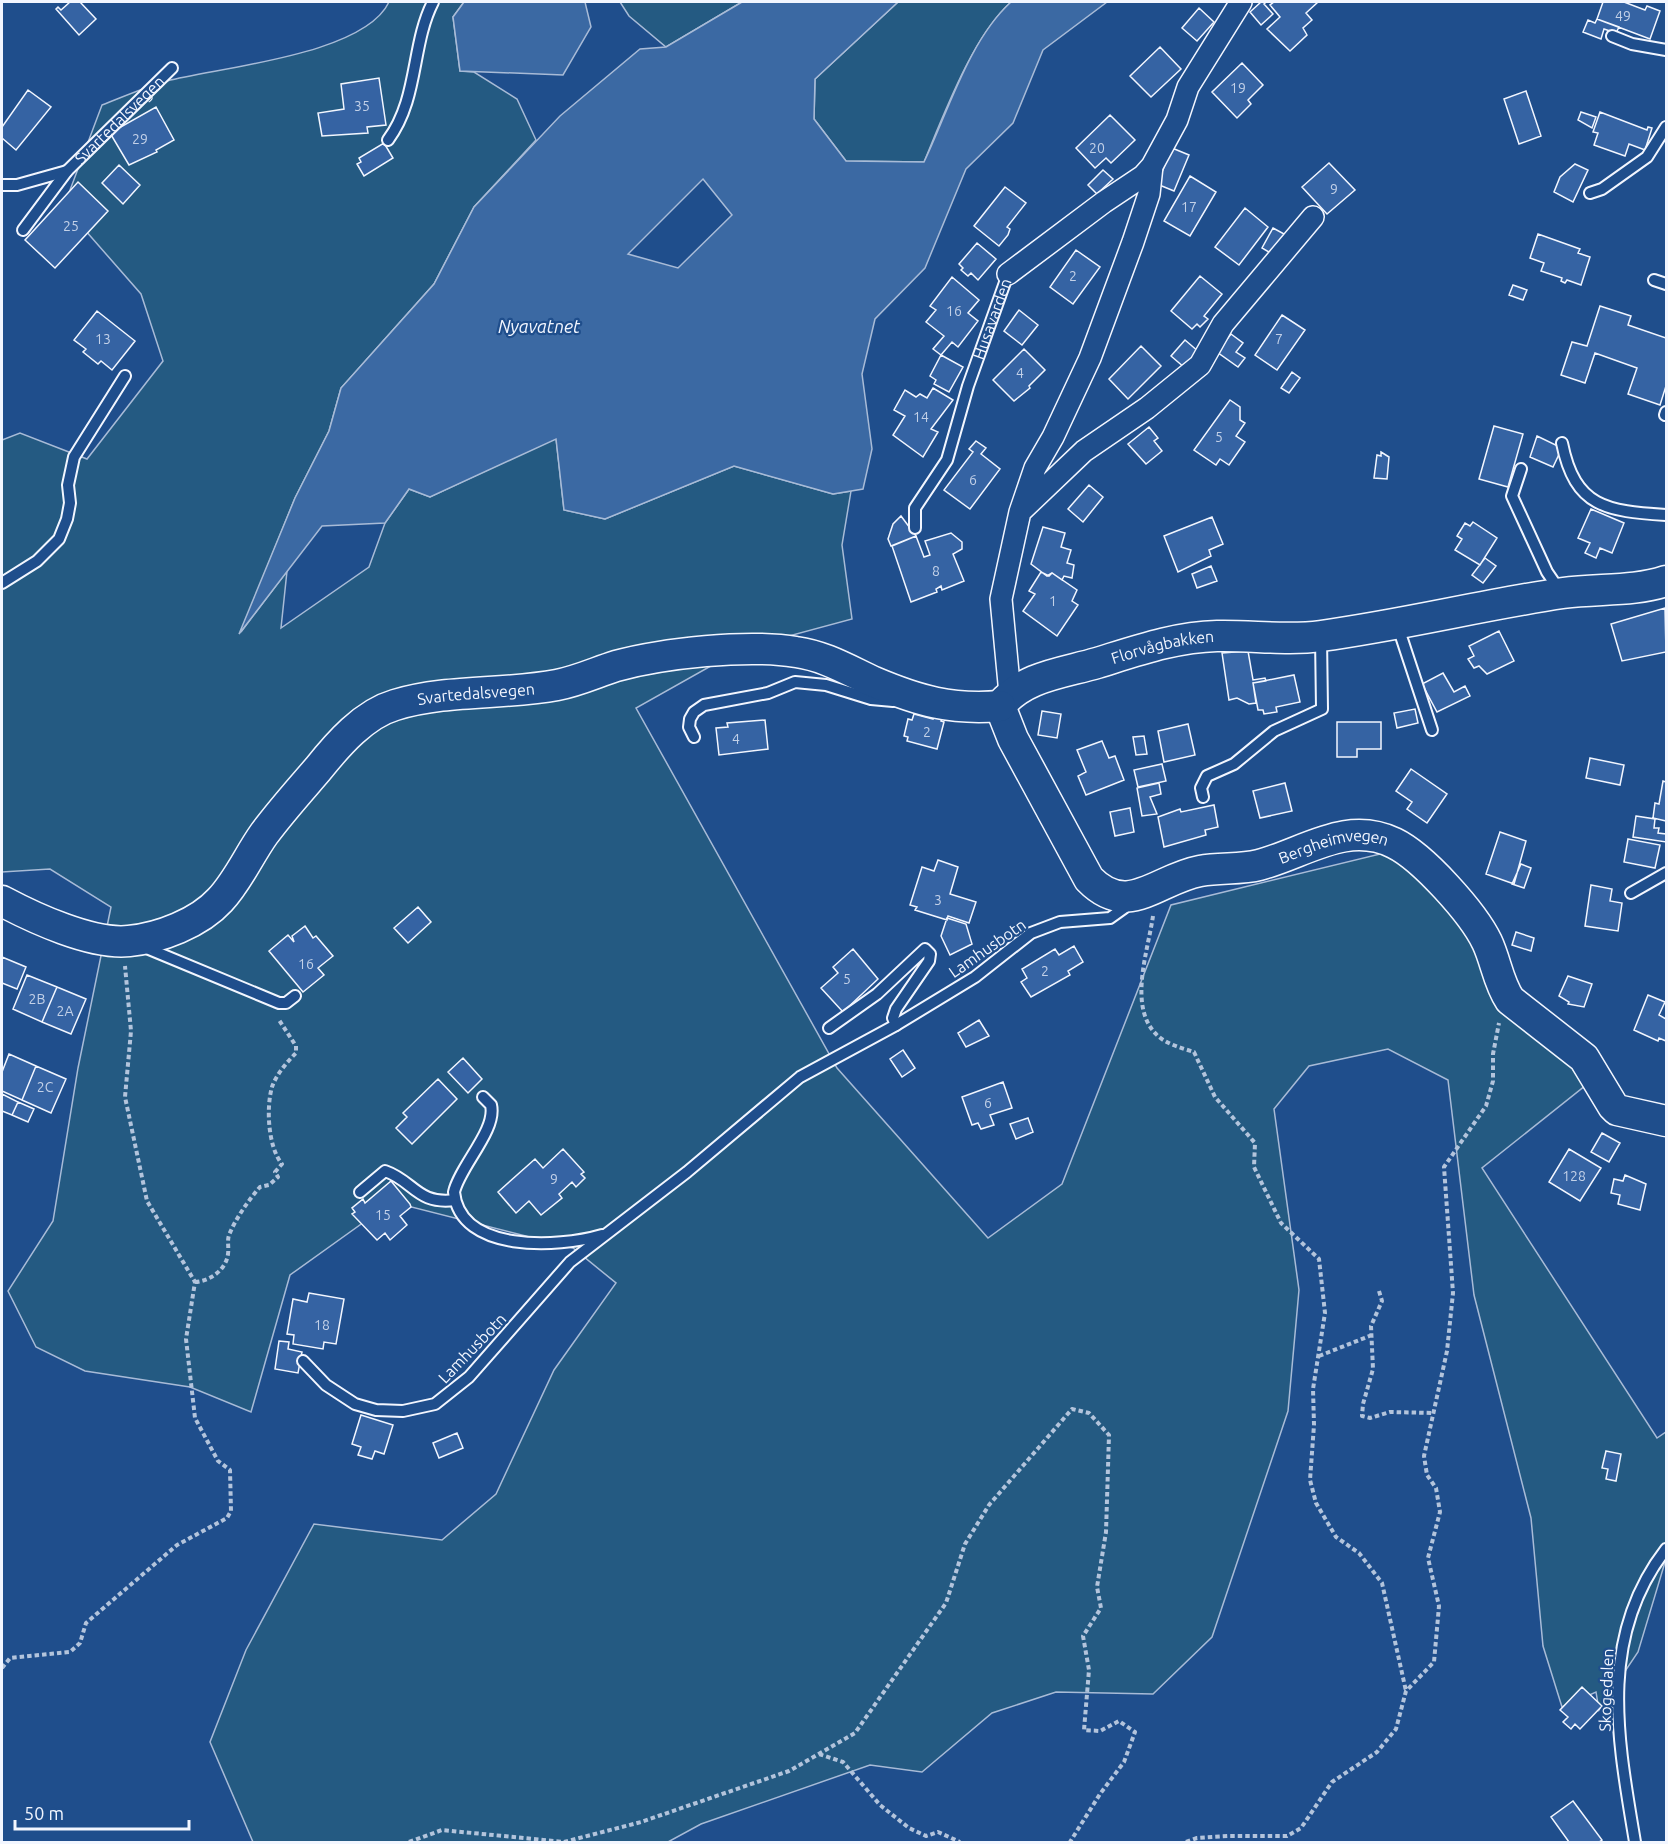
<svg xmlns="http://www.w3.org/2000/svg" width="1668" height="1844" font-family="Ubuntu,sans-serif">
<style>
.green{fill:#245a82;stroke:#a8bbd7;stroke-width:1.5}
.water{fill:#3b69a3;stroke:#a8bbd7;stroke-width:1.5;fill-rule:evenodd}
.building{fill:#3563a3;stroke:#f2f6ff;stroke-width:1.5}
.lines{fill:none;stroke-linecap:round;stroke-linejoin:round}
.lane-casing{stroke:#f2f6ff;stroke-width:14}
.street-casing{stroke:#f2f6ff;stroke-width:24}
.secondary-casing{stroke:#f2f6ff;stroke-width:33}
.path{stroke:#b3c4dc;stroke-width:4;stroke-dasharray:4.5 3;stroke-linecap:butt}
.lane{stroke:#1f4e8c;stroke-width:10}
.street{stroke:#1f4e8c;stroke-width:21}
.secondary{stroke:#1f4e8c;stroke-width:30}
.labels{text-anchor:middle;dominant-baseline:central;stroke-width:4.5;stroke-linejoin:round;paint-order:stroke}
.number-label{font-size:14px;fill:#c3d1e8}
.street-label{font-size:16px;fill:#f2f6ff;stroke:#1f4e8c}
.water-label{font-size:18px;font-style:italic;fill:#f2f6ff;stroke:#1f4e8c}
</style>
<rect width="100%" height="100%" fill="#1f4e8c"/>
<!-- green -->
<path class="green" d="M389 2H464L453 17 460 71 474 72 517 99 536 140 474 207 434 284 341 388 329 431 295 498 241 632 287 571 281 628 369 567 385 523 409 489 430 497 556 438 564 510 605 519 734 466 833 494 851 491 842 545 852 619 741 649 636 708 837 1068 988 1238 1062 1184 1171 905 1384 853 1465 911 1586 1085 1482 1168 1657 1438 1666 1432V1559L1638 1652 1599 1710 1596 1692 1562 1707 1543 1646 1531 1518 1474 1295 1448 1080 1388 1049 1309 1066 1274 1109 1299 1290 1288 1411 1212 1637 1153 1694 1056 1692 992 1713 922 1772 870 1765 701 1824 668 1842H253L210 1742 246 1650 314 1524 442 1540 496 1494 554 1370 616 1283 573 1248 392 1202 290 1275 251 1412 190 1387 85 1371 36 1347 8 1291 53 1221 78 1068 111 907 50 869 2 872V440L20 433 87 459 163 361 141 294 64 206 102 105C123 97 145 87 167 81 221 67 364 55 389 2Z
M620 2H742L666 47 629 16Z
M898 2H1011C973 36 944 114 924 162L846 161 814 119 815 79Z"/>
<!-- water -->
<path class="water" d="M464 2H585L591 27 563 75 460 71 453 17Z
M742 2H898L815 79 814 119 846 161 924 162C948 112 969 40 1011 2H1107L1043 50 1013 123 966 169 925 268 875 319 862 374 872 449 863 489 833 494 734 466 605 519 564 510 556 439 430 497 409 489 385 523 322 526 239 634 295 498 329 431 341 388 434 284 474 207 560 116 640 49 666 47ZM703 179 732 215 678 268 628 254Z"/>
<!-- building -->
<path class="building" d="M70 2H80L96 19 79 35 56 9 58 7 61 10Z
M1261 2H1266L1264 4 1273 14 1261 25 1250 12Z
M1274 2H1318L1306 13 1312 20 1303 28 1307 35 1290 51 1267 29 1280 17 1270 5Z
M1603 2H1624L1645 10 1647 6 1660 11 1650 39 1597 19Z
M1199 8 1214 22 1197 41 1182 28Z
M1597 19 1619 27 1616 33 1604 29 1601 39 1583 32 1588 20 1595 23Z
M1160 47 1181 69 1151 97 1130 76Z
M1242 63 1263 85 1248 100 1251 104 1237 118 1212 92Z
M379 78 386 125 367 127 368 133 322 136 318 113 344 109 341 84Z
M28 90 51 107 16 150 2 138V127Z
M1526 91 1541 136 1519 144 1504 99Z
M156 107 174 140 156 150 157 152 129 165 110 133Z
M1581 112 1596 117 1592 128 1578 120Z
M1600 112 1647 130 1648 127 1652 128 1645 150 1629 144 1625 156 1594 145 1598 133 1593 132Z
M1110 115 1135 140 1111 163 1106 158 1095 168 1076 148Z
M384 143 393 158 364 176 357 164 361 162 359 158Z
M1172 148 1189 155 1174 191 1157 184Z
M1329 163 1355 190 1327 214 1302 187Z
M1575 164 1588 170 1573 202 1554 192 1560 177Z
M119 165 140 185 123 204 102 183Z
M1103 170 1113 179 1097 194 1088 185Z
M1190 176 1216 192 1190 236 1164 221Z
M78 182 108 211 55 268 25 240Z
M1005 187 1026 203 1007 227 1010 229 1008 235 999 246 974 226Z
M1245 208 1268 227 1239 265 1215 247Z
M1273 228 1286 235 1274 255 1262 248Z
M1538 234 1580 249 1578 253 1590 257 1581 285 1567 280 1565 283 1561 281 1562 278 1541 271 1544 263 1530 258Z
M977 243 996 259 978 280 971 273 968 276 961 270 963 268 959 264Z
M1076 250 1100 267 1073 304 1050 287Z
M1200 276 1222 294 1204 316 1208 319 1200 327 1197 324 1192 329 1171 311Z
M952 277 979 300 968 313 978 321 958 347 952 342 941 355 933 349 944 336 926 322 936 310 930 306Z
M1513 285 1527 290 1523 300 1509 295Z
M1600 306 1631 316 1628 325 1666 338V386L1660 405 1628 394 1637 368 1595 353 1585 383 1561 375 1572 342 1587 346Z
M1019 310 1038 325 1022 345 1004 331Z
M97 311 135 341 112 370 101 361 98 364 83 352 86 349 74 340Z
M1282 315 1305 330 1277 370 1255 355Z
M1231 334 1243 343 1236 352 1245 358 1238 367 1217 352Z
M1185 340 1199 352 1185 368 1171 356Z
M1141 346 1161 366 1128 399 1109 379Z
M1024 349 1045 370 1029 386 1030 388 1014 401 993 380Z
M941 355 963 367 949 392 934 384 936 380 930 376Z
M1292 372 1300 378 1289 393 1281 388Z
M933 388 953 400 931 429 938 432 923 457 893 435 905 416 894 410 905 390 916 397 920 394 927 398Z
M1230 400 1240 407V420L1245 423 1236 436 1245 442 1229 465 1220 459 1216 465 1194 450Z
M1494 426 1523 434 1508 487 1479 479Z
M1149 427 1158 438 1154 441 1162 451 1146 464 1128 444Z
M1537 436 1562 448 1553 467 1530 457Z
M976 441 986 448 981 454 1000 469 970 509 944 490 973 452 969 449Z
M1381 452 1389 457 1387 479 1374 478 1377 455 1381 456Z
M1089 485 1103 497 1083 522 1068 509Z
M1591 509 1624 523 1612 553 1600 548 1596 558 1585 553 1590 543 1578 538Z
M901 516 916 536 891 546 888 539 893 524Z
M1212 517 1223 544 1209 550 1211 556 1178 572 1164 536Z
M1473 522 1497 538 1480 565 1455 550 1462 539 1457 536 1465 523 1470 526Z
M1043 527 1065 533 1061 547 1071 550 1067 563 1074 565 1072 578 1064 576 1062 580 1052 573 1047 576 1031 564Z
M951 533 962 542V549L953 554 964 581 942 590 941 586 936 589 937 592 911 602 892 546 916 536 924 557 930 555 925 541Z
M1485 558 1496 566 1483 583 1472 575Z
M1211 566 1217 581 1197 588 1192 574Z
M1041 572 1049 576 1052 573 1077 590 1072 601 1078 605 1057 636 1023 611 1035 594 1029 591Z
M1665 608 1666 652 1622 661 1611 624Z
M1499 631 1514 661 1487 674 1479 666 1474 668 1468 659 1474 656 1469 646Z
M1248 651 1253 680 1265 678 1266 681 1253 683 1256 703 1249 704 1237 698 1229 700 1222 653Z
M1443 673 1454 692 1465 686 1470 696 1437 712 1422 684Z
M1294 675 1300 702 1276 707 1277 712 1264 714 1263 710H1258L1253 683Z
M1415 709 1418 723 1397 728 1394 713Z
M1042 711 1061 714 1057 738 1038 735Z
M934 712 943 714 941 721 944 722 937 749 907 741 908 737 904 736 908 719 912 720 914 714 933 719Z
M765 720 768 749 719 755 716 728 728 727 727 723Z
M1337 722H1381V749H1357V757H1337Z
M1188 724 1195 755 1164 762 1158 731Z
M1144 736 1147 754 1136 755 1133 737Z
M1102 741 1109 758 1115 756 1124 780 1086 795 1078 776 1086 772 1077 750Z
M1590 758 1624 765 1620 785 1586 778Z
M1162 764 1166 781 1138 787 1134 770Z
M1411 769 1447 794 1427 823 1407 809 1412 802 1396 791Z
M1663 781 1666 782V821L1653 818 1655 803 1659 804Z
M1159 783 1161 794 1150 797 1157 814 1142 816 1137 788Z
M1285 783 1292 811 1260 818 1253 791Z
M1214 805 1218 827 1205 830 1206 835 1164 847 1158 817 1180 809 1181 812Z
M1130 808 1134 832 1115 836 1110 812Z
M1636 816 1655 819 1654 828H1659L1658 833 1666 834V842L1633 837Z
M1500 832 1526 841 1514 884 1486 874Z
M1628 839 1660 845 1655 868 1624 862Z
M938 860 958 867 950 894 976 902 969 923 948 916 947 920 915 910 917 907 910 905 922 867 934 871Z
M1521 864 1531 868 1524 888 1512 884Z
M1591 885 1612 889 1610 901 1622 903 1618 931 1585 926Z
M418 907 431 922 408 943 394 928Z
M947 918 966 924 972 944 950 955 941 936Z
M305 926 313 938 316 936 333 956 318 968 324 975 303 992 269 951 288 935 294 942 292 936Z
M1516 932 1534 938 1531 951 1512 945Z
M1074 946 1083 962 1068 971 1070 975 1031 997 1021 982 1027 978 1022 969 1055 949 1059 955Z
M853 949 878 979 843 1012 821 988 838 973 833 967Z
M2 957 26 967 17 989 2 983Z
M27 975 57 987 42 1022 13 1009Z
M1568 976 1592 984 1584 1007 1568 1004 1569 1002 1559 996Z
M57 987 86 999 71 1034 42 1022Z
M1648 995 1665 1002 1659 1015 1666 1019V1041L1659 1038 1658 1041 1634 1030Z
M979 1020 989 1036 966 1047 958 1033Z
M903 1050 915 1068 902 1077 890 1059Z
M9 1054 36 1066 22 1100 2 1091V1072Z
M463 1058 482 1079 468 1093 448 1072Z
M36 1066 66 1079 51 1113 22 1100Z
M438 1079 457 1099 412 1144 396 1128 407 1117 403 1113Z
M1003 1082 1012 1108 990 1115 994 1125 981 1129 978 1123 972 1125 962 1097Z
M2 1094 18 1102 12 1115 2 1111Z
M18 1102 34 1109 28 1122 12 1115Z
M1028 1118 1033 1132 1016 1139 1010 1124Z
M1602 1133 1620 1143 1609 1162 1591 1152Z
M563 1149 584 1172 581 1174 585 1178 576 1187 572 1182 559 1194 562 1198 541 1215 529 1201 516 1213 498 1192 535 1159 543 1168Z
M1569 1149 1601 1168 1580 1201 1549 1182Z
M1625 1175 1646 1184 1640 1210 1618 1204 1620 1195 1611 1193 1614 1179 1623 1181Z
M391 1181 410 1204 411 1207 400 1216 407 1225 390 1240 385 1233 377 1240 352 1214 355 1212 352 1208 363 1199 365 1203Z
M309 1293 344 1299 336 1344 324 1342 323 1349 293 1344 294 1335 287 1334 293 1299 307 1302Z
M279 1341 289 1342 288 1349 302 1352 298 1373 275 1369Z
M361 1415 393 1425 384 1454 375 1451 372 1459 358 1455 361 1447 352 1444Z
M457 1433 463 1448 439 1458 433 1443Z
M1606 1451 1621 1454 1616 1481 1606 1479 1608 1469 1602 1468Z
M1582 1687 1602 1706 1580 1729 1575 1724 1571 1729 1563 1722 1568 1717 1560 1710Z
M1573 1801 1602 1840 1599 1842H1569L1551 1817Z"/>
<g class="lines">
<!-- lane casing -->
<g class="lane-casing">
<g id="lane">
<path d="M1612 36 1632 44 1666 50"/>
<path d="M388 140C419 98 411 45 433 2"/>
<path d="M2 185H17L67 171"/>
<path d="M1590 193 1602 189 1647 157 1666 127"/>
<path id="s1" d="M23 230 67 171 172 68"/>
<path d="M1654 280 1666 284"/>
<path d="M1665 415 1666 412"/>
<path d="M1562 443C1575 508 1607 511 1666 515"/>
<path d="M1521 469 1512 496 1547 572 1560 591"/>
<path id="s2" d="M915 528V508L947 460 968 386 1008 274"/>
<path d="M2 583 37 561 59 539 67 519 70 503 68 485 74 457 125 376"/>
<path d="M1397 624 1432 730"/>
<path d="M694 737 689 727 690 719 694 712 704 705 768 693 795 682 826 685 871 699 893 701"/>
<path d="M1203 797 1201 788 1207 776 1234 764 1274 731 1322 709 1321 637"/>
<path d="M1631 893 1666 873"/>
<path d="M144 947 279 1003H286L295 996"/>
<path d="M829 1028 877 994 925 949 930 954 929 961 896 1009 893 1018 896 1025"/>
<path d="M483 1097 491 1105C497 1130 460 1166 454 1192 460 1253 558 1248 602 1235"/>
<path d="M360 1192 385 1171C414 1181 417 1205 455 1200"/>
<path d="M303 1361 326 1385 355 1404 376 1410 403 1411 435 1404 469 1377 570 1262 687 1172 800 1077 896 1025 975 977 1031 933 1060 922 1110 918 1124 908 1129 901"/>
<path d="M1635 1842C1618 1740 1597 1638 1666 1549"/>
</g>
</g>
<!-- street casing -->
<g class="street-casing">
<path id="street" d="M1008 274 1104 202 1143 176 1152 166
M1020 512 1035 468 1053 437 1090 358 1133 242 1149 194 1152 166 1177 120 1188 87 1241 2
M1010 694 1001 599 1020 512 1084 451 1147 408 1200 365 1223 324 1313 217"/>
</g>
<!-- secondary casing -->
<g class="secondary-casing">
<g id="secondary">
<path id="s3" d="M1000 706 1013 739 1089 879C1128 919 1157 879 1200 871 1220 867 1240 870 1259 865 1305 853 1346 820 1394 843 1423 857 1473 913 1487 942 1496 961 1498 982 1510 1000L1584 1058 1613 1106 1617 1110 1666 1121"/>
<path id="s4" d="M1000 706C1024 676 1063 673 1097 663 1136 651 1175 637 1217 636 1251 635 1287 641 1321 636 1403 625 1482 605 1563 593 1598 588 1633 592 1666 581"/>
<path id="s5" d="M2 901C34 918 92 945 129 941 160 938 199 923 220 900 238 881 249 855 264 834 281 811 300 790 318 769 338 744 364 714 395 705 448 689 504 695 557 685 578 681 597 672 616 666 664 653 747 644 796 652 825 656 848 670 874 682 919 701 951 710 1000 706"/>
</g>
</g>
<!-- path -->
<path class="path" d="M1153 916C1148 951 1128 1006 1156 1034 1165 1044 1182 1048 1194 1052L1215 1097 1255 1143 1254 1167 1281 1223 1319 1259 1325 1313 1313 1389 1314 1425 1310 1480 1316 1503 1336 1537 1359 1553 1382 1583 1406 1691
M195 1282C210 1281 226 1270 228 1254 229 1247 227 1241 229 1235 236 1218 248 1201 260 1187L269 1185 278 1177 275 1172 282 1164C268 1147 266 1108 272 1087 276 1075 287 1062 296 1053V1046L279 1020
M1379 1291 1382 1301 1371 1326 1373 1369 1363 1404 1362 1416 1370 1418 1390 1412 1432 1413
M1319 1356 1372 1335
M2 1668 10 1658 70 1652 80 1643 86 1623 177 1545 227 1518 231 1511 230 1470 218 1461 195 1418 186 1339 195 1282 147 1201 125 1097 131 1031 125 966
M819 1754 843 1762 880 1805 909 1828 926 1836 938 1832 960 1842
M409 1842 442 1830 564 1842 641 1822 789 1771 855 1733 946 1603 965 1544 989 1505 1072 1409 1089 1413 1109 1435 1106 1532 1097 1587 1101 1608 1083 1636 1089 1670 1084 1730 1100 1731 1119 1721 1135 1732 1124 1762 1100 1794 1070 1842
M1186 1842 1197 1838 1228 1836H1287L1301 1828 1332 1782 1377 1752 1396 1729 1406 1691 1434 1662 1439 1606 1428 1558 1440 1512 1436 1488 1427 1475 1424 1456 1447 1351 1453 1293 1444 1167 1486 1106 1493 1081V1054L1499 1023"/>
<!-- lane -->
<use href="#lane" class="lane"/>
<!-- street -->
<use href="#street" class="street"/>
<!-- secondary -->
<use href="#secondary" class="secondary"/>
</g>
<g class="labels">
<!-- number labels -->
<g class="number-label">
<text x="1623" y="16">49</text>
<text x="1238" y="88">19</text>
<text x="362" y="106">35</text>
<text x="140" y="139">29</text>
<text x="1097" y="148">20</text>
<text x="1334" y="189">9</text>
<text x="1189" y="207">17</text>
<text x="71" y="226">25</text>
<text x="1073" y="276">2</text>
<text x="954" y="311">16</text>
<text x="103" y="339">13</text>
<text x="1279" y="339">7</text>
<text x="1020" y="373">4</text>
<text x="921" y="417">14</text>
<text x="1219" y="437">5</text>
<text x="973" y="480">6</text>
<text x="936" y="571">8</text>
<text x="1053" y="601">1</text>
<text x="927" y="732">2</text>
<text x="736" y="739">4</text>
<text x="938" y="900">3</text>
<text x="306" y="964">16</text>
<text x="1045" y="971">2</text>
<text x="847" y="979">5</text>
<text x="37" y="999">2B</text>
<text x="65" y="1011">2A</text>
<text x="45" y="1087">2C</text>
<text x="988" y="1103">6</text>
<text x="1574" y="1176">128</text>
<text x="554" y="1179">9</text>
<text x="383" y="1215">15</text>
<text x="322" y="1325">18</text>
</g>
<!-- street labels -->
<g class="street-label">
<text stroke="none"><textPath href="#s1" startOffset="147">Svartedalsvegen</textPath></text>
<text stroke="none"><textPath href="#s2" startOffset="226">Husavarden</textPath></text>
<text stroke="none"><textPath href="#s4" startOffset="176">Florvågbakken</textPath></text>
<text stroke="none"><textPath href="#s5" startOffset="584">Svartedalsvegen</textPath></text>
<text stroke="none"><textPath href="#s3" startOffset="453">Bergheimvegen</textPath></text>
<text transform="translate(987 948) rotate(-35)">Lamhusbotn</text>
<text transform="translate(472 1348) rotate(-46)">Lamhusbotn</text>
<text transform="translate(1606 1690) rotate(-88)">Skogedalen</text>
</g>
<!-- water labels -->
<g class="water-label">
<text x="539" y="326">Nyavatnet</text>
</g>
</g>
<!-- border -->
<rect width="1668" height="1844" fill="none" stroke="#f2f6ff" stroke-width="6"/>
<!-- scale -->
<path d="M15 1820v9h174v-9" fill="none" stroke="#f2f6ff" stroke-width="3"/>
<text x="24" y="1820" font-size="18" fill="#f2f6ff" stroke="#1f4e8c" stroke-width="4.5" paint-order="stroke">50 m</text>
</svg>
